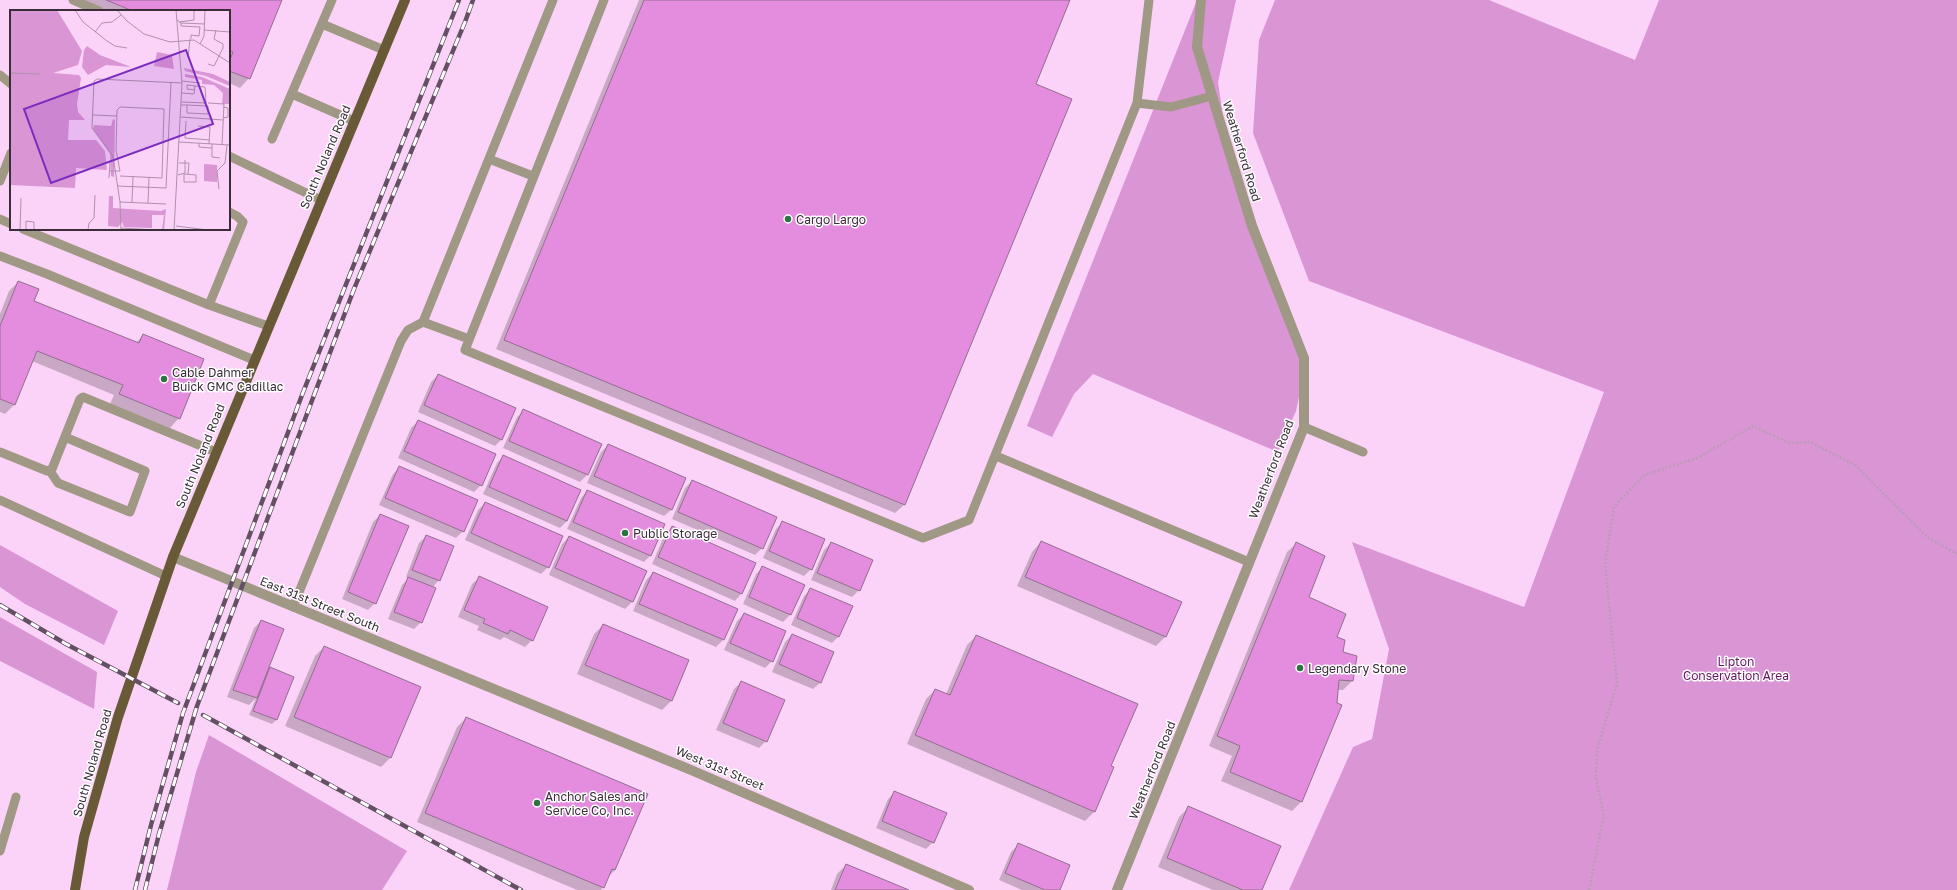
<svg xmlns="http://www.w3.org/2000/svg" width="1957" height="890" font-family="'Golos Text',sans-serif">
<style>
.green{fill:#da95d5}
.shadow{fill:#0003}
.building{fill:#e48ddf;stroke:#926e8f}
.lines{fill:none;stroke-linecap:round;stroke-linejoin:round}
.path{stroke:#bb9bb8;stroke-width:2.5;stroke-dasharray:2 2;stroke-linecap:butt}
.lane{stroke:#9f9884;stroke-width:9}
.street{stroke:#9f9884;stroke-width:10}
.primary{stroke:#685a36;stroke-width:10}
.rail-casing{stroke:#645063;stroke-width:4.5}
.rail{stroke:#fff;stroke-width:3;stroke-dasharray:9;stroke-linecap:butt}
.poi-dot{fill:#2e733f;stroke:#fff;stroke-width:1.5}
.labels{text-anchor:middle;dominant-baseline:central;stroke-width:3;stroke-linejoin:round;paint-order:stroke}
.street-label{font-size:12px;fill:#3b2c3a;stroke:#fff}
.poi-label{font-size:12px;fill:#3b2c3a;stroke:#fff;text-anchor:start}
.park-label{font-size:12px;fill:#641762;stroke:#fff}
.inset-road{fill:none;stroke:#af90ac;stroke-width:1}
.view{fill:#7b2cbf;fill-opacity:0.15;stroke:#7b2cbf;stroke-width:2}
.inset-edge{fill:none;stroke:#3b2c3a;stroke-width:2}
</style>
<rect width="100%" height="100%" fill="#fcd3f8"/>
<!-- green -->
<path class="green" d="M1197 0H1236L1218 82 1226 137 1283 298 1305 369 1296 411 1278 452 1093 374 1074 394 1052 437 1027 426Z
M1275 0H1489L1635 60 1659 0H1957V890H1289L1353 747 1372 739 1389 649 1352 542 1524 607 1604 392 1309 281 1253 133 1259 40Z
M0 545 118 611 104 645 25 604 0 587Z
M0 617 97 672 94 709 0 661Z
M209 735 407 851 382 890H167L196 772Z"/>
<!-- shadow -->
<path class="shadow" d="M75 0H281L249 78 240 88 229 83V11H102Z
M639 0H1069L1035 84 905 504 895 513 496 349Z
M18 282 33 301 136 343 143 335 179 418 170 428 110 404 114 395 32 361 14 405 5 414 0 412V314L9 291Z
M438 375 502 439 495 446 418 412 431 382Z
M524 411 600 444 587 475 580 482 503 448 517 417Z
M418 421 481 485 474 492 398 458 411 428Z
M608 445 684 479 671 510 664 516 587 483 601 452Z
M503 457 567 521 560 528 483 494 497 463Z
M400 467 463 531 456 538 379 505 393 474Z
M692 481 762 548 755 555 672 519 685 488Z
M587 491 651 555 644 562 567 529 581 498Z
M485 503 548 567 541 574 465 540 478 510Z
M380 515 375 603 368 610 342 599 373 522Z
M783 522 811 569 804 576 763 558 776 529Z
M672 527 755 563 741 594 735 601 652 564 665 534Z
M426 536 439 580 432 588 421 622 414 629 388 619 402 585 409 578 406 577 419 543Z
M569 537 646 571 632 602 625 609 549 575 562 544Z
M1041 542 1180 602 1165 637 1156 646 1017 586 1032 552Z
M831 543 859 590 852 597 811 580 824 550Z
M1297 543 1308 597 1336 637 1352 681 1343 690H1337L1336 704 1341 705 1301 802 1292 811 1221 781 1232 756 1209 746 1287 552Z
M762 568 803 586 790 615 783 622 743 604 756 574Z
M653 573 736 609 723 640 716 647 633 611 646 580Z
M479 578 532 640 525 647 504 637 500 640 477 630 479 626 458 617 472 584Z
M811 589 839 636 832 643 791 625 804 596Z
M744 614 772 661 765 668 724 650 737 621Z
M261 621 266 673 270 668 276 720 272 724 249 715 256 698 249 705 227 697 254 628Z
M603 625 688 661 671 701 662 710 577 674 594 634Z
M792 635 820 683 813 689 772 672 785 642Z
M976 636 1110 767 1094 812 1085 821 907 744 926 699 935 690 946 694 967 645Z
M324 647 390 758 381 767 285 726 315 656Z
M741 682 766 741 759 748 716 730 734 689Z
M466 718 647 794 615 870 608 877 601 890H577L417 822 457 727Z
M894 793 933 842 926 849 876 828 888 799Z
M1189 807 1261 890H1213L1158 867 1179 817Z
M1018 845 1059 890H1022L999 880 1011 852Z
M846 865 906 890H831L837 874Z"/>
<!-- building -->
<path class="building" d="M106 0H282L250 79 229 71V62L233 52 229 50V11H133Z
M644 0H1070L1036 84 1072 99 905 505 504 340Z
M18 281 39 289 34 301 139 343 143 334 204 359 180 419 119 394 123 385 37 351 15 405 0 399V326Z
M438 374 516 408 502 440 424 405Z
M523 409 602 444 588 475 509 441Z
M418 420 496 454 482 486 404 451Z
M608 444 686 478 672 510 594 476Z
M503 455 581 490 567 521 489 487Z
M399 466 478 500 464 532 385 498Z
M692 480 777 517 763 549 678 512Z
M587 490 665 524 651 556 573 522Z
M485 502 563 536 549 568 471 533Z
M380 514 409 526 376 604 348 592Z
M782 521 825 539 812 570 769 551Z
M672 526 756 563 742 594 658 557Z
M426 535 454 546 440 581 412 570Z
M569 536 647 571 633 602 555 568Z
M1041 541 1182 602 1166 637 1025 577Z
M831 542 873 560 860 591 817 573Z
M1296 542 1325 556 1309 597 1346 614 1337 637 1345 640 1343 652 1357 656 1353 681 1339 680 1337 703 1342 705 1302 802 1230 772 1240 746 1217 736Z
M762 566 805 585 791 615 749 597Z
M653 572 738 609 724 640 639 604Z
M479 576 548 607 533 641 510 630 508 634 483 623 485 619 464 610Z
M408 577 436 588 422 623 394 612Z
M810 588 853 606 839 637 797 618Z
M744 613 786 631 773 662 730 643Z
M261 620 284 629 257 698 233 690Z
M603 624 689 660 672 701 585 665Z
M792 634 834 652 821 683 779 664Z
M976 635 1138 704 1111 766 1114 767 1095 812 915 735 935 689 950 695Z
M324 646 421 687 391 758 294 717Z
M270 667 294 677 277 720 253 711Z
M741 681 785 700 767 742 723 723Z
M466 717 648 794 615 870 612 869 604 888 425 813Z
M894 791 947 813 934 843 882 821Z
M1188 806 1281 846 1262 890H1243L1167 858Z
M1018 843 1070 865 1060 890H1045L1005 873Z
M846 864 909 890H835Z"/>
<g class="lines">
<!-- path -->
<path class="path" d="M1589 890 1604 815 1596 779 1597 750 1617 683 1605 565 1614 507 1644 475 1697 458 1753 426 1789 443 1810 442 1855 465 1927 537 1957 554"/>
<!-- lane -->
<path class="lane" d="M73 0 99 11
M604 0 465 350 923 538 969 520 1137 103 1149 0
M322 24 384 50
M0 75 11 84
M292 94 354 121
M1137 103 1171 107 1212 96
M272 139 332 0
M229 156 321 200
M489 159 533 176
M0 181 11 153
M0 219 11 224
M23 229 209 305 268 326
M0 256 47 274 254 360
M209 305 243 222 237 216 229 212
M423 322 469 339
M1304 427 1363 452
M0 452 47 471 52 469 80 399 83 397 216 452
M996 456 1249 562
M50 471 58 483 130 512 145 471 65 437
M0 500 166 576
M293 607 401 341 408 330 423 322 553 0
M0 851 16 797"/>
<!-- street -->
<path class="street" d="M173 557 691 770 969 890
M1117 890 1304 427V358L1252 226 1197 47 1201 0"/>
<!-- primary -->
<path class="primary" d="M75 890 84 837 118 717 173 557 405 0"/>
<!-- rail casing -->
<g class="rail-casing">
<path id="rail" d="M0 605 66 644 178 703
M203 715 521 890
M135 890 151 825 183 713 302 395 459 0
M145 890 159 834 197 706 354 289 465 22 473 0"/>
</g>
<!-- rail -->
<use href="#rail" class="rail"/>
</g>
<!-- markers -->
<g class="poi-dot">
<circle cx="788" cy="219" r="4"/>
<circle cx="164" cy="379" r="4"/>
<circle cx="625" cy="533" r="4"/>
<circle cx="1300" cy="668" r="4"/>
<circle cx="537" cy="803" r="4"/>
</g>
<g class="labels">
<!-- street labels -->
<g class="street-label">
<text transform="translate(1242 151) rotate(73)">Weatherford Road</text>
<text transform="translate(325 157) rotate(-67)">South Noland Road</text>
<text transform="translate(200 456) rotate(-68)">South Noland Road</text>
<text transform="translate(1271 469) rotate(-69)">Weatherford Road</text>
<text transform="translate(320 604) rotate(22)">East 31st Street South</text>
<text transform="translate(92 763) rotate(-74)">South Noland Road</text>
<text transform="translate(720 768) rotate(23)">West 31st Street</text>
<text transform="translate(1152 770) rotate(-68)">Weatherford Road</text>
</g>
<!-- poi labels -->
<g class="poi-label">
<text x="796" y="219">Cargo Largo</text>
<text x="172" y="372">Cable Dahmer<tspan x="172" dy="14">Buick GMC Cadillac</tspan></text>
<text x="633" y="533">Public Storage</text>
<text x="1308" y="668">Legendary Stone</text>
<text x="545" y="796">Anchor Sales and<tspan x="545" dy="14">Service Co, Inc.</tspan></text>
</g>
<!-- park labels -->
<g class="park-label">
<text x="1736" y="661">Lipton<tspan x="1736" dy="14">Conservation Area</tspan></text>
</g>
</g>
<!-- overview -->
<g transform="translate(10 10)">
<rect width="220" height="220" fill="#fcd3f8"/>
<path d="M0 0H47L72 41 68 55 43 63 69 65 71 68 67 94 68 102 75 110H59L58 130H86L95 141 97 160 66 158 65 178 0 175ZM77 36 90 45 121 57 96 55 78 65 72 57 74 40ZM147 42 162 45 164 59 144 56ZM174 58 203 64 220 72V76L196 66 175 61ZM175 64 192 67 220 79V94H212L213 83 204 75 192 74V70L175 67ZM103 109 105 110 104 167 101 166 100 144 83 119 84 115 101 116ZM194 154 207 155V172L194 171ZM99 186H103V198L151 201 156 199 154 220H152L154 205H142V218L114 217 112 212 108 217 98 216Z" fill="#da95d5"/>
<path class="inset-road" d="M65 0 73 12 97 31 105 36 117 38M107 0 117 11 134 24 160 32 184 30 220 53M167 10 171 13 195 14M169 12 184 10V0M171 13V16L190 17 189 26 181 25V29M194 20 220 22M85 22 92 13 102 12 111 5M190 34 194 26 195 0M178 48 180 29M198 54 204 56 213 38V34L204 29 206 20M0 63 30 64M172 71 190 73M185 80 177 79V75L185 76M172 83 184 84 185 76 195 77 196 93M171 92 196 93M198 93 214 94 212 135M171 95H177L198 96V104L177 103V95M83 105 107 106M171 107 213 110M213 108 218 107V98L213 97M176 111 175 128 200 130M188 116 200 117 199 134M169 132 220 135M189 133V137L202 138M202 134V147L210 148M169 153H179L178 164M100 161H110L106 140 107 100 110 97 154 99 152 168M174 164 186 165V172H174ZM168 165 175 163V150M110 166 152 168M99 168 100 152M107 176 156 178 161 73M209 179 207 161 215 153 217 135M110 192 156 194M122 192 123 167M138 193 139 167M166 216 198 220M111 218 146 220M10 220 11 188M16 220V211L24 212V220M78 220 79 213 84 208 85 185M111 220 110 192 103 146 82 118 84 71 87 69 172 73M164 220 172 73 166 0"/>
<path class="view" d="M176 40 203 114 41 173 14 99Z"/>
<rect width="220" height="220" class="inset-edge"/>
</g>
</svg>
